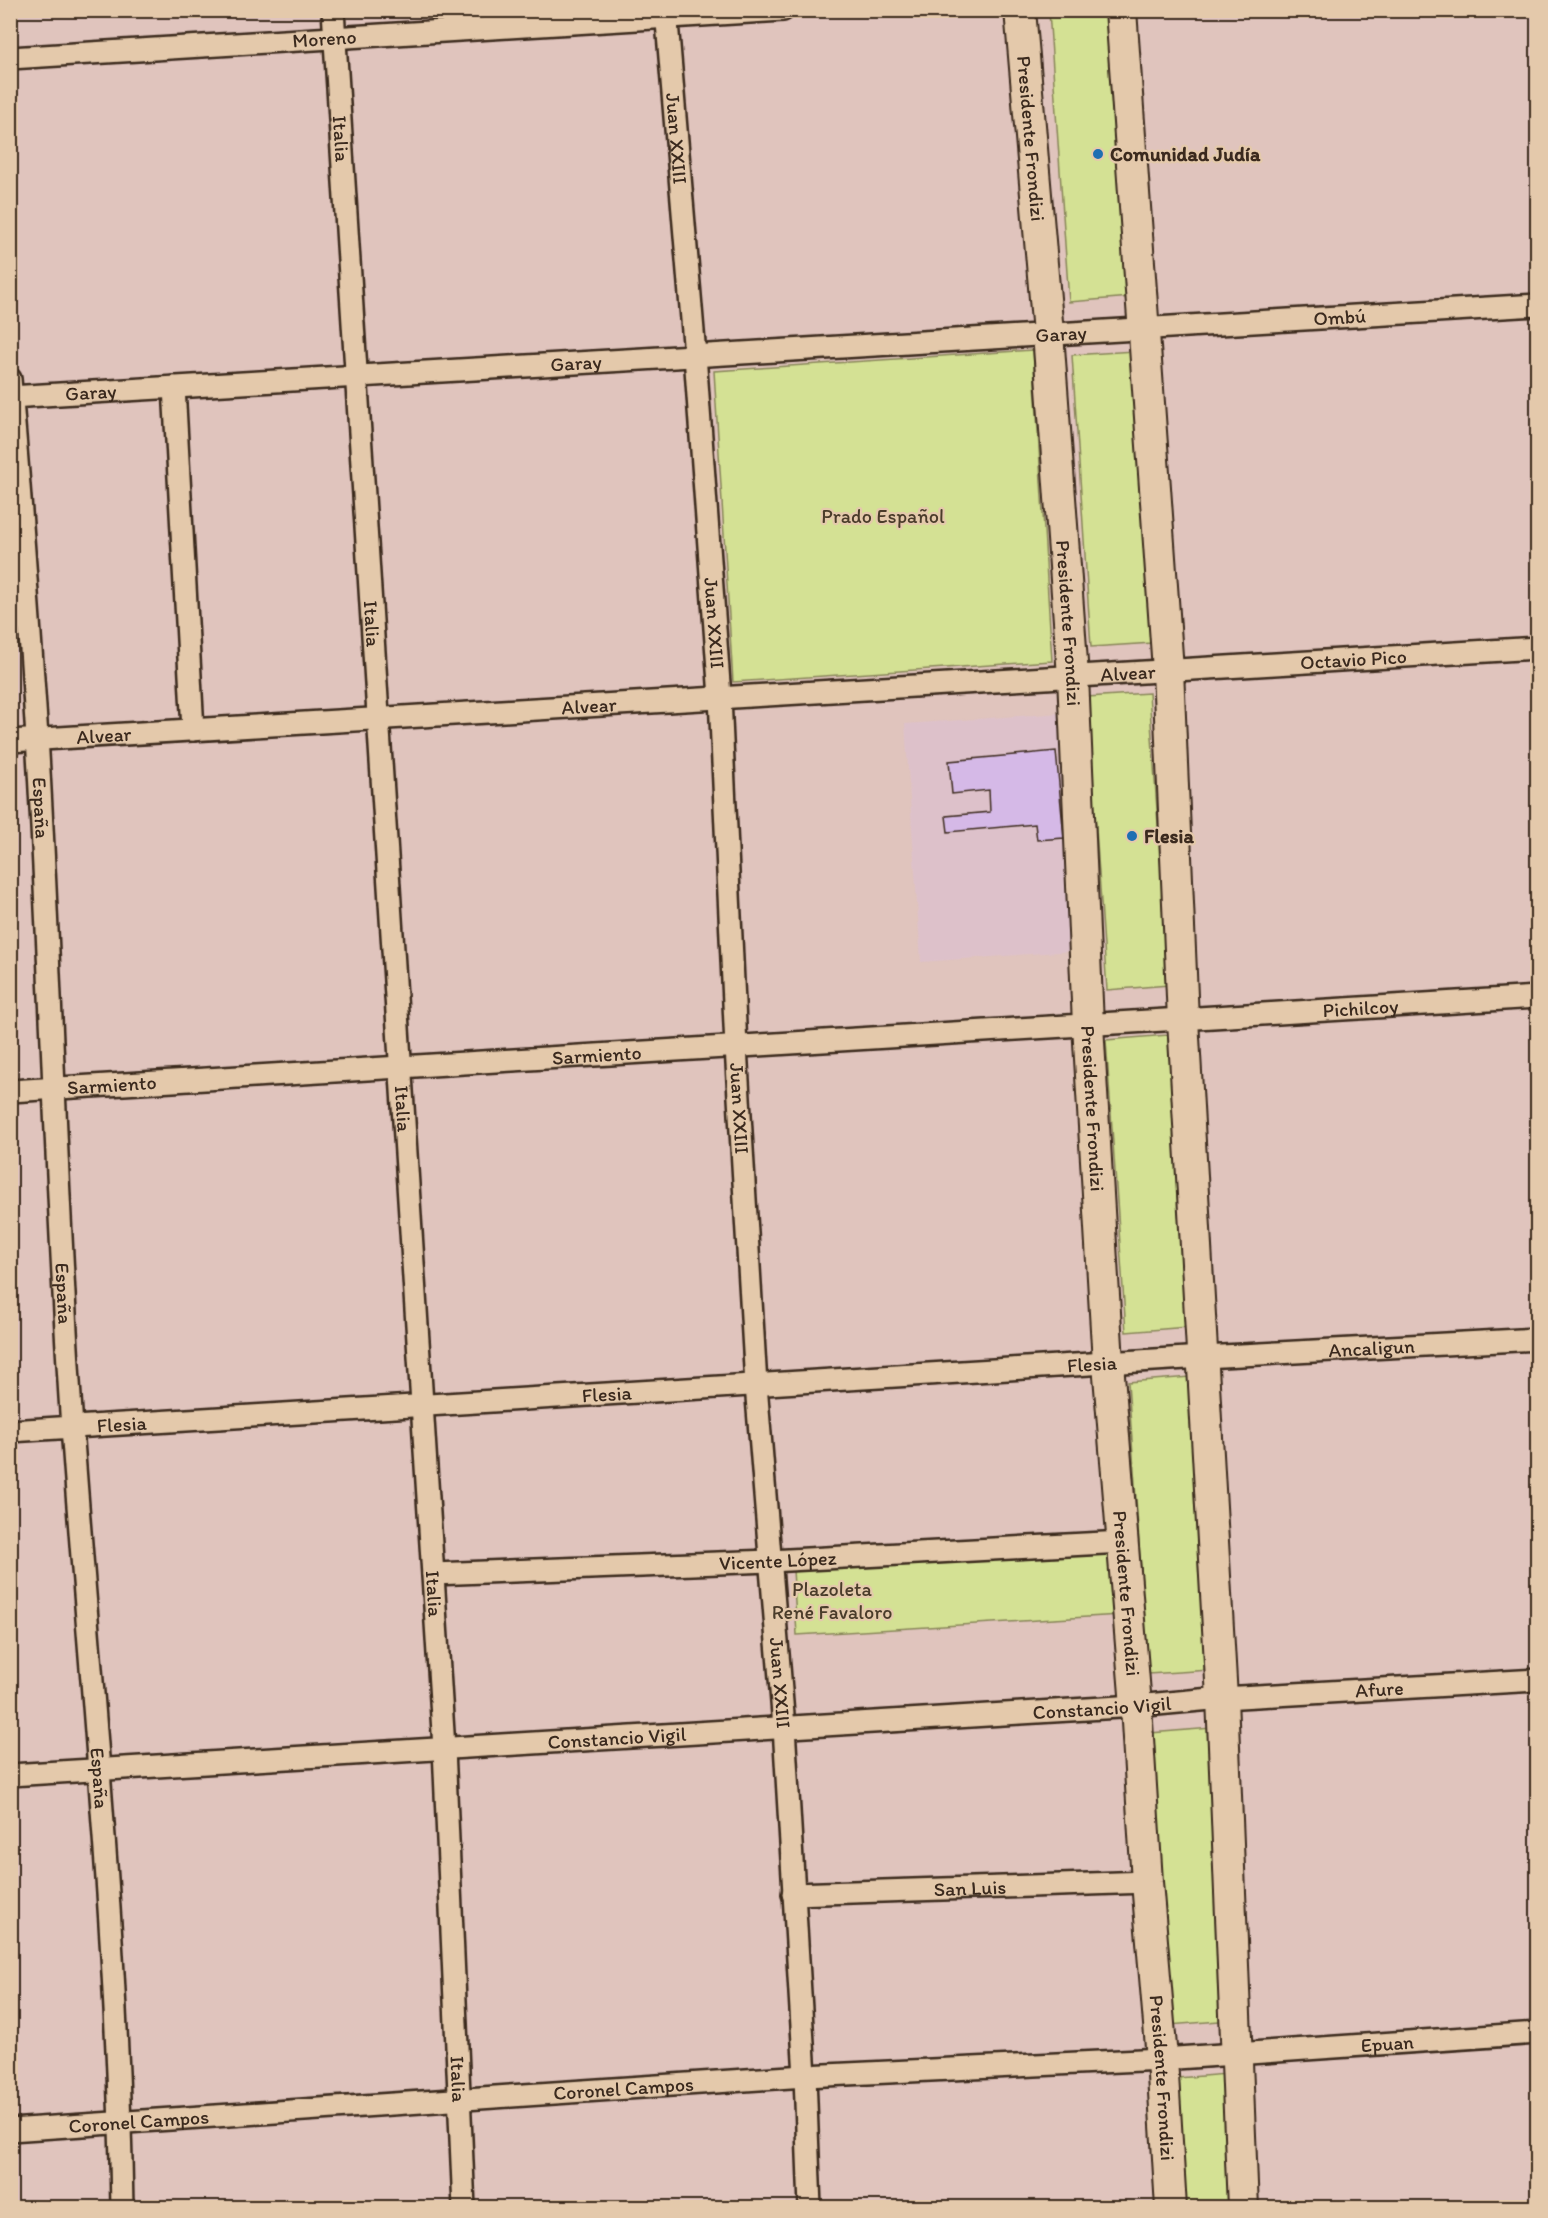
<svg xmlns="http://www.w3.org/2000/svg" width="1548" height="2218" font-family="Itim,sans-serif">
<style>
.built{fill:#ddc1ca}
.green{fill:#d4e194;stroke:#888659;stroke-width:1.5}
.building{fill:#d5b9e7;stroke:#3b2a1e;stroke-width:1.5}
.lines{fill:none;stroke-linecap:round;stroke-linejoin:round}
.minor-casing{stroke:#3b2a1e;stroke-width:26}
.secondary-casing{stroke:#3b2a1e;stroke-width:34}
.minor{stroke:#e4c9ab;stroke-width:21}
.secondary{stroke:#e4c9ab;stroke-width:30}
.poi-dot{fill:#1f6fb2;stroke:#e4c9ab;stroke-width:2}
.labels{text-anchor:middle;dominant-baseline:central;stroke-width:4.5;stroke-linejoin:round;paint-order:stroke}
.street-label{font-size:20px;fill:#3b2a1e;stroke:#e4c9ab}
.poi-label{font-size:20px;font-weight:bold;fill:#3b2a1e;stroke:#e4c9ab;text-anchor:start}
.park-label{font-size:20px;fill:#4a3c2a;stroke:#e4c9ab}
</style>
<rect width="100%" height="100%" fill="#e0c4bd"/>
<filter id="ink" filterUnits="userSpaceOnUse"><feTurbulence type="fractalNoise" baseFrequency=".0167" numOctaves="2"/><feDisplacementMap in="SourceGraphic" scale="12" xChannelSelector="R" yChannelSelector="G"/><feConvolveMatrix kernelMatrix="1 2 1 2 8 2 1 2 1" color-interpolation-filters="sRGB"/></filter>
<g filter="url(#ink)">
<!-- built -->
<path class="built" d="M1062 713 1072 951 921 962 905 724Z"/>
<!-- green -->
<path class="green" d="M1049 11H1112L1131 297 1069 302Z
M1033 350 1052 661 733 682 714 371Z
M1134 351 1153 643 1091 647 1072 355Z
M1149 693 1169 985 1107 990 1087 697Z
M1168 1035 1188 1327 1126 1332 1106 1040Z
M1190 1377 1210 1670 1148 1674 1128 1382Z
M1116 1550 1120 1615 797 1635 793 1570Z
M1212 1728 1232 2020 1169 2025 1150 1733Z
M1227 2074 1236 2207H1174L1165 2079Z"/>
<!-- building -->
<path class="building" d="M1056 751 1064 838 1037 840 1035 824 948 832 946 816 990 812 989 790 952 794 949 761Z"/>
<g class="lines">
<!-- minor casing -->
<g class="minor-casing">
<g id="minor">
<path id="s1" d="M333 10 444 1748 464 2208"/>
<path id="s2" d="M666 10 695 355 720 697 736 1047 756 1385 784 1727 805 2076 810 2208"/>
<path id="s3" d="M10 58 783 10"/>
<path id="s4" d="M10 379C21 498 29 618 37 737 51 967 56 1197 72 1427 91 1687 118 1947 122 2208"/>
<path d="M174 387 193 730"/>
<path id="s5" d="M10 397 1538 305"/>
<path id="s6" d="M10 741 1538 648"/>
<path id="s7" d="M10 1091 1538 997"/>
<path id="s8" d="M10 1431 1203 1357 1538 1339"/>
<path id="s9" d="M433 1574 770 1561 1123 1542"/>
<path id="s10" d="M10 1775 1136 1706 1222 1698 1538 1680"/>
<path id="s11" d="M793 1894 1147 1882"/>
<path id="s12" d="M10 2130 805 2076 1162 2059 1538 2033"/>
</g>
</g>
<!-- secondary casing -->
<g class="secondary-casing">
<g id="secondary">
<path id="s13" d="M1020 10 1048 333 1073 676 1088 1025 1108 1363 1136 1706 1147 1882 1162 2059 1171 2208"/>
<path d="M1121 10 1168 670 1183 1020 1222 1698 1243 2208"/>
</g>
</g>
<!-- minor -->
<use href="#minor" class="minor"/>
<!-- secondary -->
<use href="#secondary" class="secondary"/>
</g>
</g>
<!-- markers -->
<g class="poi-dot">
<circle cx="1098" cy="154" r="6"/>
<circle cx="1132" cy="836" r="6"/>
</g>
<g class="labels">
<!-- street labels -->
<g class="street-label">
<text stroke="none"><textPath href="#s3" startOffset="315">Moreno</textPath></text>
<text stroke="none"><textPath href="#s1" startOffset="129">Italia</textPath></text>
<text stroke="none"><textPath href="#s2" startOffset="129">Juan XXIII</textPath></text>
<text stroke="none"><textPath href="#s13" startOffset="129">Presidente Frondizi</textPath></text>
<text stroke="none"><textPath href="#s5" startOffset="1332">Ombú</textPath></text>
<text stroke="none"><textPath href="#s5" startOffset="1053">Garay</textPath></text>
<text stroke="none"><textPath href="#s5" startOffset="567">Garay</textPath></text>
<text stroke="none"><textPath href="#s5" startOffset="81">Garay</textPath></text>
<text stroke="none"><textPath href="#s1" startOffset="615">Italia</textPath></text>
<text stroke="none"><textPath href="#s2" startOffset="615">Juan XXIII</textPath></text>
<text stroke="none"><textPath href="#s13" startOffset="615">Presidente Frondizi</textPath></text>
<text stroke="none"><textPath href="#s6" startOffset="1346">Octavio Pico</textPath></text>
<text stroke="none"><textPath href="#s6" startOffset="1120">Alvear</textPath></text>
<text stroke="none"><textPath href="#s6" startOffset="580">Alvear</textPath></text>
<text stroke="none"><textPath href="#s6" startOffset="94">Alvear</textPath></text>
<text stroke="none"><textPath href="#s4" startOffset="430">España</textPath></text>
<text stroke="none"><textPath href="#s7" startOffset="1353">Pichilcoy</textPath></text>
<text stroke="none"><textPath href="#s7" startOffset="588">Sarmiento</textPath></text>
<text stroke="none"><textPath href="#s7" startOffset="102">Sarmiento</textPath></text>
<text stroke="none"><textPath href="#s1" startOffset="1101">Italia</textPath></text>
<text stroke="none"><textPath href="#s2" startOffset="1101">Juan XXIII</textPath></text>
<text stroke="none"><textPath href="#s13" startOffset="1101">Presidente Frondizi</textPath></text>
<text stroke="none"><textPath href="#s4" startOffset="916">España</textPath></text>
<text stroke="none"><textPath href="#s8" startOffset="1364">Ancaligun</textPath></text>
<text stroke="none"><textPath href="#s8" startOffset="1084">Flesia</textPath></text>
<text stroke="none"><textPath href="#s8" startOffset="598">Flesia</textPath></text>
<text stroke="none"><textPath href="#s8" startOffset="112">Flesia</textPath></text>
<text stroke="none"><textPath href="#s9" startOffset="345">Vicente López</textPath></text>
<text stroke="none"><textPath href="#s1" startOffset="1587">Italia</textPath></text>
<text stroke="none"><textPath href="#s13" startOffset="1587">Presidente Frondizi</textPath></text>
<text stroke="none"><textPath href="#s2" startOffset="1677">Juan XXIII</textPath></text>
<text stroke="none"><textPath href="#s10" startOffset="1372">Afure</textPath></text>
<text stroke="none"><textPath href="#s10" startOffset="1094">Constancio Vigil</textPath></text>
<text stroke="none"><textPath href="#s10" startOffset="608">Constancio Vigil</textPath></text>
<text stroke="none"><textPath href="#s4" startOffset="1402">España</textPath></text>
<text stroke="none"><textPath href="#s11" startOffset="177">San Luis</textPath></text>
<text stroke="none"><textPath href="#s12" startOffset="1380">Epuan</textPath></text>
<text stroke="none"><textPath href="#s1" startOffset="2073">Italia</textPath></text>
<text stroke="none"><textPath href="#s13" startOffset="2073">Presidente Frondizi</textPath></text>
<text stroke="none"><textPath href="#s12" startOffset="615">Coronel Campos</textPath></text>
<text stroke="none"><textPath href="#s12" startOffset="129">Coronel Campos</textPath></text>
</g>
<!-- poi labels -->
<g class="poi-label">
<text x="1110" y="154">Comunidad Judía</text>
<text x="1144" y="836">Flesia</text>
</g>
<!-- park labels -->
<g class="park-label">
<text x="883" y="516">Prado Español</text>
<text x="832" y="1589">Plazoleta<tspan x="832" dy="23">René Favaloro</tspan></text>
</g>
</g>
<!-- margin -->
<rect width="1548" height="2218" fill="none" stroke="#e4c9ab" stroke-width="36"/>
<rect x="18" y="18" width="1512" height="2182" fill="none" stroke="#3b2a1e" stroke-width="2" filter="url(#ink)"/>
</svg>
